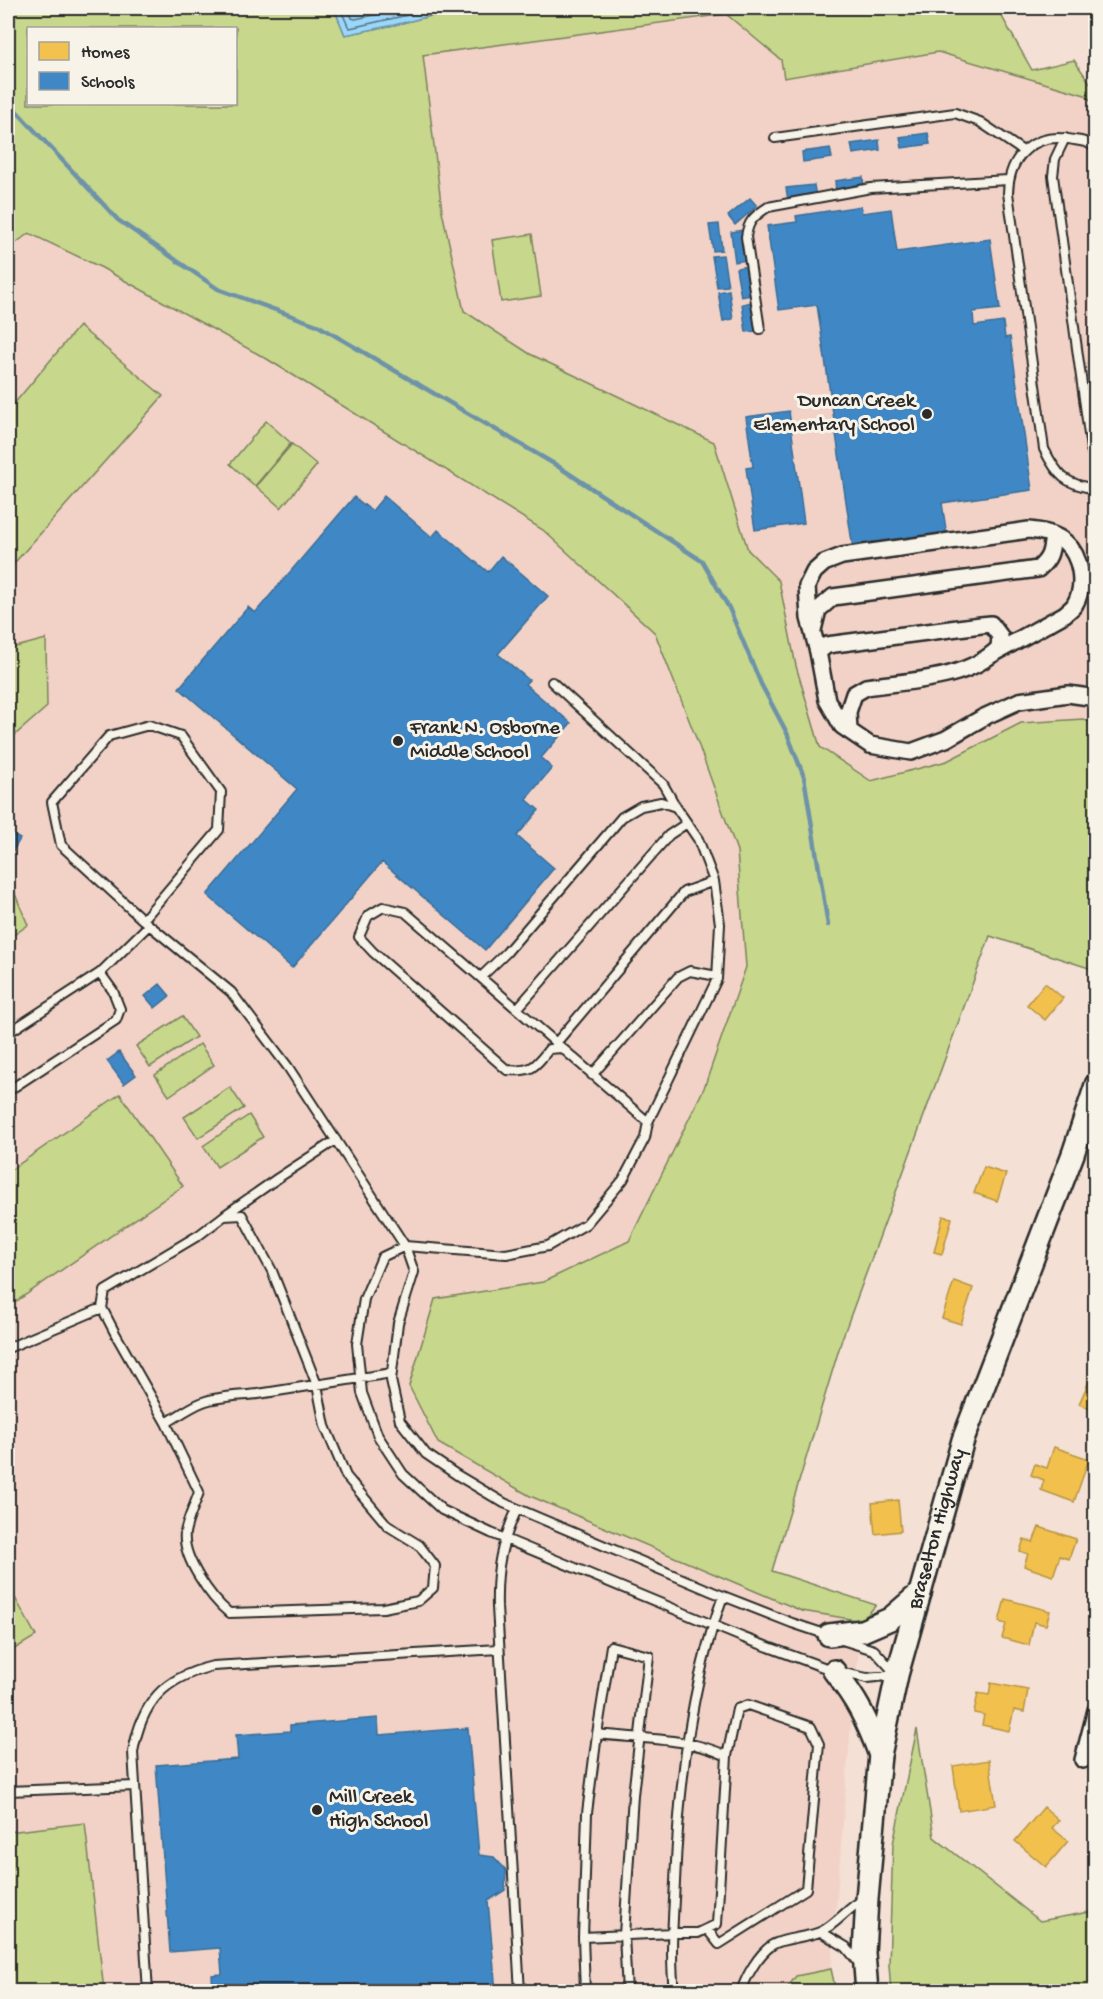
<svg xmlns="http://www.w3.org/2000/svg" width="1103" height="1999" font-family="'Gochi Hand',sans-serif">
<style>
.built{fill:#f2d2c6}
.green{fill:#c7d78c;stroke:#79815c;stroke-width:1.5;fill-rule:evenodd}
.water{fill:#9ad7fb;stroke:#6e92a8;stroke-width:1.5}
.homes{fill:#f2c14e;stroke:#b69444;stroke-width:1.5}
.schools{fill:#3f88c5;stroke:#396c97;stroke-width:1.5}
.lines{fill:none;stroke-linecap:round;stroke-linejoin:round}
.shore{stroke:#57707e;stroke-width:1.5}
.stream{stroke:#6e92a8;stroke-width:4.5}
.service-casing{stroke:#2b2b2b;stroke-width:12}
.minor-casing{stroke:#2b2b2b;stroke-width:20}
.secondary-casing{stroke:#2b2b2b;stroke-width:26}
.service{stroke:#f7f3e8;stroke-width:8}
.minor{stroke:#f7f3e8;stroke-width:15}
.secondary{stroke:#f7f3e8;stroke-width:21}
.poi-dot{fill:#2b2b2b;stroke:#f7f3e8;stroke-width:2}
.labels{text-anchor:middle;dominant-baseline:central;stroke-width:6;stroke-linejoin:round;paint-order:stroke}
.poi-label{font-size:21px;fill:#2b2b2b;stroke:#f7f3e8;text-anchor:start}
.street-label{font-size:21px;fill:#2b2b2b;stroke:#f7f3e8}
</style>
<rect width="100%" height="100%" fill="#f4e0d4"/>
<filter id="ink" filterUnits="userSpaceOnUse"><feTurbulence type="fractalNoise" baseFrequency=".0167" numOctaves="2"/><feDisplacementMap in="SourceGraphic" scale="12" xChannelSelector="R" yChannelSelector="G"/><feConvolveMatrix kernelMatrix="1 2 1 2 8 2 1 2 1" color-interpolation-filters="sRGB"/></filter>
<g filter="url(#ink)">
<!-- built -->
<path class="built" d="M726 14 781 60 785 78 939 52 1085 95 1095 105V725L1083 719 1021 723 947 761 871 781 820 747 796 666 779 581 748 550 714 442 530 354 464 311 442 211 423 55Z
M29 233 102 268 267 359 543 530 655 633 737 851 746 967 704 1088 629 1241 543 1282 435 1299 409 1386 862 1621 851 1723 831 1969 796 1976 785 1992 104 1991 85 1823 8 1832V741L47 707 46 639 8 649V249Z"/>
<!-- green -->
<path class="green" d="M8 8H334L345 35 394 25 463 8H997L1032 70 1074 60 1095 90V105L1085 95 938 52 784 78 781 60 726 14 423 55 442 211 464 311 530 354 714 442 748 550 779 581 796 666 820 747 871 781 947 761 1021 723 1083 719 1095 725V970L990 936 842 1339 772 1571 876 1605 862 1621 802 1611 530 1496 438 1443 409 1386 435 1299 543 1282 629 1241 704 1088 746 967 737 851 696 738 655 633 543 530 267 359 102 268 29 233 8 249ZM28 28H236V104H28Z
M532 234 541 296 501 302 492 240Z
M79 326 163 396 8 570V411Z
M266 421 291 443 255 486 230 464Z
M292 444 317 465 281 508 256 486Z
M46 639 47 707 8 741V649Z
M8 888 15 894 28 925 8 939Z
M182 1016 196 1037 150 1067 136 1046Z
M200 1044 214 1065 169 1096 155 1075Z
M230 1087 244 1108 198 1138 184 1117Z
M120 1094 183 1186 8 1307V1172Z
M249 1115 263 1137 217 1167 203 1146Z
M8 1585 36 1636 8 1653Z
M917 1729 934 1837 1040 1921 1095 1911V1991H891L889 1965 893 1844Z
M85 1823 104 1991H8V1832Z
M831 1969 836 1991H785L796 1976Z"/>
<!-- water -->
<path class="water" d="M334 8H463L394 25 345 35Z"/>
<!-- homes -->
<path class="homes" d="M1045 983 1063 998 1045 1020 1027 1005Z
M984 1167 1006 1174 997 1201 974 1193Z
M943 1216 952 1218 942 1254 934 1252Z
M954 1281 973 1288 961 1324 942 1318Z
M1094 1370 1096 1371V1412L1079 1404Z
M1054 1447 1089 1459 1074 1502 1041 1490 1044 1480 1031 1475 1035 1464 1047 1468Z
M898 1500 901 1531 875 1534 872 1503Z
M1039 1527 1076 1539 1069 1559 1060 1556 1053 1576 1024 1566 1028 1554 1020 1551 1024 1539 1033 1542Z
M1005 1599 1050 1611 1046 1625 1034 1622 1029 1645 1002 1638 1006 1624 999 1622Z
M991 1683 1028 1690 1024 1712 1014 1710 1009 1731 982 1725 984 1715 974 1713 978 1693 989 1695Z
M989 1760 996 1805 959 1811 953 1766Z
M1044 1807 1059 1820 1052 1828 1068 1841 1046 1867 1015 1841Z"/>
<!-- schools -->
<path class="schools" d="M928 133 930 144 902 148 900 137Z
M879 140 880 150 853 154 851 144Z
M830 148 832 158 803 162 802 152Z
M863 177 864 189 836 193 835 181Z
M814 185 816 197 788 200 786 188Z
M750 198 757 206 735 225 728 216Z
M861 206 862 213 891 209 897 252 990 239 1000 309 973 312 974 326 1003 322 1005 338 1010 337 1032 490 942 503 947 536 853 549 817 305 779 310 767 226 797 222 796 216Z
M719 224 722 250 713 251 709 225Z
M743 230 747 260 735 262 731 232Z
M723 255 728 286 717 287 712 256Z
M747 266 752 295 741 297 736 268Z
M729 290 733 319 723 321 718 292Z
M753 302 757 331 746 332 742 304Z
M789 411 804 523 755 530 746 468 753 467 746 417Z
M384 496 432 537 438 530 488 572 501 556 548 596 498 654 529 680 525 684 571 723 541 758 552 768 526 799 539 810 517 836 554 868 485 950 382 862 292 968 207 895 297 789 179 688 248 607 255 613 354 497 372 511Z
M8 832 20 839 8 859Z
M160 984 170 996 155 1008 145 996Z
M119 1052 136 1075 124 1084 107 1061Z
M378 1718 379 1735 468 1728 479 1855 494 1857 506 1870 505 1890 488 1901 496 1992H213L212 1975 222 1974 220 1948 170 1952 156 1765 238 1759 236 1735 290 1731V1725Z"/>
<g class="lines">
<!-- shore -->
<path class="shore" d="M340 8 348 26 350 28 439 8
M348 8 352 18 355 19 409 8"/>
<!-- stream -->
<path class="stream" d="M8 102 118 220 218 289 317 325 556 465 702 561 729 608 761 684 787 733 804 777 828 925"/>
<!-- service casing -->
<g class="service-casing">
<path id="service" d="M775 138 955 113 980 122 1023 151
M1065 138 1055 159 1053 176 1091 449 1096 463
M1096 148C1089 142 1082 141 1074 140 1035 131 1009 155 1008 193L1044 449C1058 477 1065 484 1096 489
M760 329 746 237C748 221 754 216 768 207L871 188 1008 180
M552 682 663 784 676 807
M143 920 219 830 221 792 181 736 149 725 109 736 52 802 61 845 143 920 231 992 288 1067 405 1246 414 1272 398 1323 391 1380 400 1421 426 1454 457 1475 504 1503 713 1592 792 1623 828 1635
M481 977 506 953 622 817 641 806 661 802 676 807 698 839 714 881 720 924 717 979 648 1122
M517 1009 669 835 687 823
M8 1033 100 973
M556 1043 684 892 714 881
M562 1048 405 912 383 907 368 916 359 937 373 952 507 1070C531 1072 535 1068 549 1049L562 1048 648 1122 645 1138 623 1180 586 1224 548 1246 506 1254 405 1246 382 1257 364 1299 357 1344 362 1393 378 1436 403 1474 442 1510 491 1533 744 1638 834 1671 867 1678 897 1675 874 1650 842 1640
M592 1075 678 977 690 971 717 976
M8 1091 116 1020 120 1009 113 991 100 973 149 925
M225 1215 278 1178 336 1140
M8 1348 102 1308
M166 1423 116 1335 102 1308 105 1291 199 1235 224 1216 242 1215 272 1271 317 1385 325 1426 346 1476 388 1526 419 1545 435 1566 433 1588 418 1601 383 1608 229 1613C211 1598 182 1558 185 1533 187 1520 195 1505 199 1492L166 1423C178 1416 190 1407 203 1402 219 1396 241 1396 258 1394 303 1387 347 1380 392 1373
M517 1509C501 1544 496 1568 497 1607L520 1992
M8 1791 135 1786
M707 1929 719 1944 806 1889 819 1744 811 1727 748 1705 737 1709 727 1756
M821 1932 846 1947 859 1963
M583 1937 587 1813 597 1734 611 1646 649 1656 633 1795 624 1935 627 1992
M148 1992 133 1752C142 1702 163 1678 213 1666L499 1649
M585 1992 583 1937 673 1933H698L717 1924 727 1756C688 1737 640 1739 597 1734
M674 1992C670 1955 673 1918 675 1882 679 1785 690 1688 723 1596
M741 1992C746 1976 758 1955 772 1945 785 1937 808 1938 822 1931 836 1924 850 1906 863 1900"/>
</g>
<!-- minor casing -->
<g class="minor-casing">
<path id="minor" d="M813 630 818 610 833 597 1038 569C1051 558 1051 551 1053 535
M818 652 827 645 981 625 991 624 1000 636 999 648C965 681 911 680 866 687L854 694 848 712 849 731
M993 654 1065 614C1068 611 1073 608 1075 604 1086 585 1081 556 1065 542 1055 534 1042 531 1029 530L842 556 824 563 814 572 807 586 809 618 818 652 827 700 842 726 870 745 911 752 946 739 984 717 1019 701 1068 694 1096 698
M1083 1760 1096 1710"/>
</g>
<!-- secondary casing -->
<g class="secondary-casing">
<g id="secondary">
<path d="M829 1635 862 1631 890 1619 920 1593"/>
<path d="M834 1671C857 1700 867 1720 880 1755"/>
<path id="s1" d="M867 1992 864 1953 867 1899 880 1755 897 1675 963 1440 1073 1154 1096 1085"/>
</g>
</g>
<!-- service -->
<use href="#service" class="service"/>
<!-- minor -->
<use href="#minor" class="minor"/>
<!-- secondary -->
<use href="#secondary" class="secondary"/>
</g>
</g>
<!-- markers -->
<g class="poi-dot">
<circle cx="927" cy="414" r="6"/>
<circle cx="398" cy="741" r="6"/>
<circle cx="317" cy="1810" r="6"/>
</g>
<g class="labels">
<!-- poi labels -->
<g class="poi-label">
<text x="915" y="402" text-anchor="end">Duncan Creek<tspan x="915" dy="24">Elementary School</tspan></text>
<text x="410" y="729">Frank N. Osborne<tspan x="410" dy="24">Middle School</tspan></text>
<text x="329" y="1798">Mill Creek<tspan x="329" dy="24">High School</tspan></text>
</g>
<!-- street labels -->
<g class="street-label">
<text stroke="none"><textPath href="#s1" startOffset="471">Braselton Highway</textPath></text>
</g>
</g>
<!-- margin -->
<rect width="1103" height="1999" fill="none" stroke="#f7f3e8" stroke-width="30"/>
<rect x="15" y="15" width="1073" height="1969" fill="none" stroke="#2b2b2b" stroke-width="2" filter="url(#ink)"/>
<!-- legend -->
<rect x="27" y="27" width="210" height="78" fill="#f7f3e8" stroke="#a5a39c" stroke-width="1.5"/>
<rect x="39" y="42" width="30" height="18" fill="#f2c14e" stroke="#a5a39c" stroke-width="1.5"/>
<text x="81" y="57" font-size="18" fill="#2b2b2b">Homes</text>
<rect x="39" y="72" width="30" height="18" fill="#3f88c5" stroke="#a5a39c" stroke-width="1.5"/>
<text x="81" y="87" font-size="18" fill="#2b2b2b">Schools</text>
</svg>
